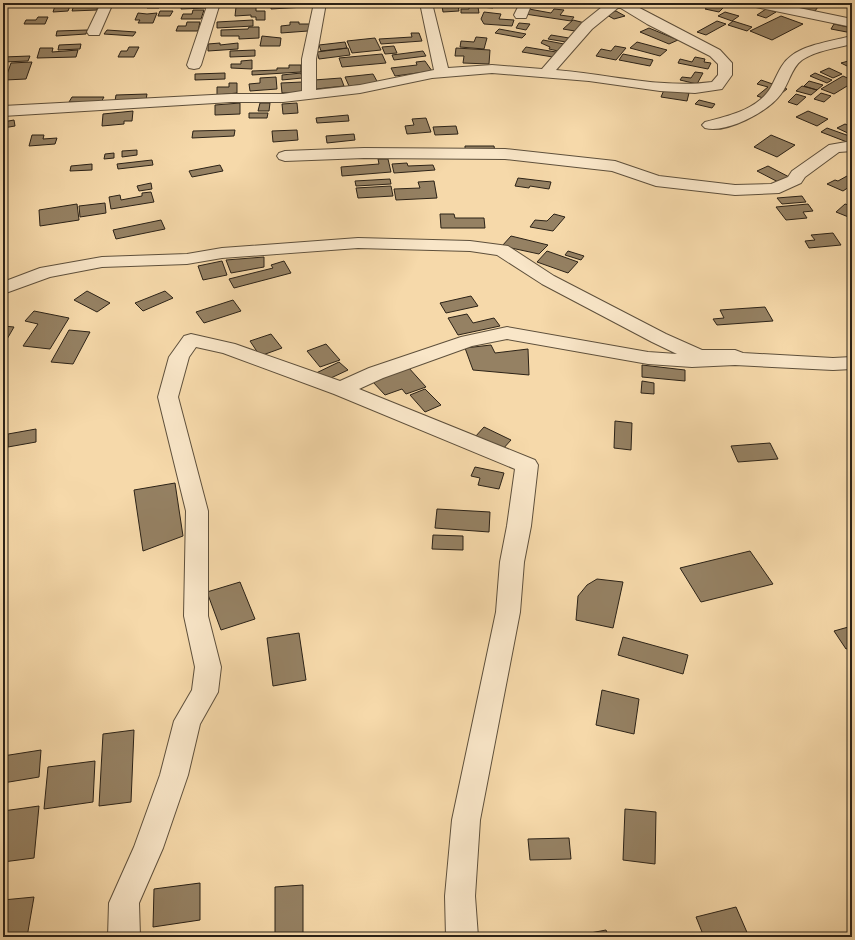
<svg xmlns="http://www.w3.org/2000/svg" width="855" height="940" font-family="'Sorts Mill Goudy',serif">
<style>
.building{fill:#958163;stroke:#2b2217}
.lines{fill:none;stroke-linecap:round;stroke-linejoin:round}
.minor-casing{stroke:#5e503c;stroke-width:2}
.minor{fill:#f9e6c8;fill-rule:evenodd}
</style>
<rect width="100%" height="100%" fill="#f6d9aa"/>
<filter id="stains"><feTurbulence type="fractalNoise" baseFrequency=".005" numOctaves="4"/><feColorMatrix values="0 0 0 0 .2 0 0 0 0 .09 0 0 0 0 .02 0 0 0 .5 -.17"/></filter>
<radialGradient id="worn" r=".72"><stop offset=".6" stop-color="#630" stop-opacity="0"/><stop offset="1" stop-color="#630" stop-opacity=".3"/></radialGradient>
<!-- building -->
<path class="building" d="M56 3H65L64 6H70L68 11 53 12Z
M150 3H162L159 8H147Z
M182 3H207L206 8 181 9Z
M228 3H265V5L233 6V4H228Z
M271 3H304L305 7 271 9Z
M481 3H482L495 4 493 8 480 7Z
M544 3H568L565 7Z
M683 3H696L691 7 681 5Z
M708 3H728L719 12 705 9 709 6 706 5Z
M806 3H821L815 11 802 9Z
M98 4 97 10 72 11 74 5Z
M442 6H458L459 11 443 12Z
M236 7H256V11H265V20H256V17H251V15L235 16Z
M469 7H478L479 13H461V9H469Z
M529 9 551 13 554 9 564 10 560 15 574 17 571 21 525 14Z
M766 9 776 12 766 18 757 15Z
M193 10H204L201 19H181L183 14H192Z
M160 11H173L170 16H158Z
M616 11 625 16 614 19 605 14Z
M484 12 501 14 499 19 514 20 512 26 484 24 481 19Z
M725 12 739 16 732 21 718 16Z
M138 13 147 14 157 13 153 23H138L140 20H135Z
M781 16 803 24 772 40 750 31Z
M38 17H48L45 24H24L26 20H36Z
M253 20V26L217 28V22Z
M573 20 585 23 575 31 563 29Z
M717 21 726 24 706 35 697 32Z
M733 21 752 27 747 31 728 25Z
M187 22H200L198 31H176L178 26H186Z
M290 22H299V24H310L308 31 281 33V26L290 25Z
M519 23 530 24 526 30 516 28Z
M834 24 852 28V33L831 29Z
M249 27H259V38L239 39V36H221V30L248 29Z
M649 28 678 40 669 44 640 32Z
M499 29 526 34 522 38 495 33Z
M87 30 86 34 56 36 57 31Z
M107 30 136 32 133 36 104 34Z
M411 33H419L422 41 381 44 379 39 412 37Z
M551 35 569 38 566 42 548 39Z
M262 36 281 38 280 46H260Z
M476 37 487 38 484 49 460 47 461 41 474 42Z
M375 38 381 50 352 53 347 41Z
M543 40 564 44 558 51 549 49 550 47 541 43Z
M345 42 347 48 321 51 319 45Z
M637 42 667 50 660 56 630 48Z
M220 43V45L238 43V49L208 51V44Z
M81 44 80 49 58 50 59 45Z
M394 46 397 53 385 54 382 47Z
M615 46 626 48 616 60 596 56 601 49 611 51Z
M129 47H139L134 57H118L121 51H127Z
M526 47 556 52 553 57 522 52Z
M40 48H53L52 52 78 50 76 57 37 58Z
M348 48 350 55 319 59 317 52Z
M456 48 490 50 489 64 463 63 464 56H455Z
M255 50V56L230 57V51Z
M423 51 426 56 394 60 392 55Z
M382 54 386 63 342 67 339 58Z
M623 54 653 60 650 66 619 60Z
M30 56 28 61 3 62V57Z
M695 57 705 59 704 62 711 63 708 69 678 63 680 59 692 62Z
M252 60V69L231 68V64H241V61Z
M852 60 851 68 841 63Z
M425 61 432 71 395 76 391 68 417 65 416 62Z
M32 62 26 79 5 80 11 63Z
M289 65H301V72L252 75V71L277 70V68H289Z
M829 68 842 74 833 78 820 72Z
M695 72 703 73 697 84 680 80 682 77 691 78Z
M225 73V79L195 80V74Z
M301 73 302 78 282 80V75Z
M815 73 832 80 827 83 810 76Z
M373 74 378 83 349 86 345 77Z
M843 76 852 80V83L834 94 821 89Z
M276 77 277 89 250 91 249 84 260 83V78Z
M341 78 344 86 316 89 314 80Z
M761 80 787 89 769 103 763 98 757 96 768 87 757 84Z
M809 81 823 85 817 90 804 86Z
M302 82 303 92 282 93 281 83Z
M229 83H237V93L217 95V87H229Z
M802 86 817 90 811 95 796 91Z
M664 90 689 93 687 101 661 97Z
M821 93 831 96 824 102 814 99Z
M147 94 146 100 115 101 116 95Z
M796 94 806 97 797 105 788 102Z
M72 97H104L101 102H69Z
M699 100 715 104 712 108 695 104Z
M240 103V114L215 115V105Z
M260 103H270L269 111H258Z
M297 103 298 113 283 114 282 104Z
M133 111 132 121H124V124L102 126 103 114Z
M808 111 828 119 817 126 796 117Z
M249 113H268L267 118H249Z
M348 115 349 121 317 123 316 118Z
M426 118 431 132 407 134 405 126 414 125 412 119Z
M14 120 15 126 3 128V122Z
M845 124 852 127V135L837 128Z
M456 126 458 134 435 135 433 127Z
M827 128 852 137V138L847 142 821 132Z
M235 130 234 136 192 138 193 131Z
M297 130 298 140 273 142 272 131Z
M354 134 355 140 327 143 326 136Z
M32 135H44L43 139 57 138 55 144 29 146Z
M771 135 795 145 777 157 754 147Z
M465 146H494L495 152H465Z
M137 150V155L122 157V151Z
M114 153V158L104 159 105 154Z
M378 159H388L391 172 342 176 341 167 379 164Z
M152 160 153 165 118 169 117 164Z
M407 163 408 166 433 165 435 170 394 173 392 164Z
M92 164V170L70 171 71 166Z
M220 165 223 171 192 177 189 171Z
M768 166 793 179 782 184 757 171Z
M847 176 852 179V185L843 191 827 184 835 180 838 181Z
M518 178 551 182 549 189 530 186 529 188 515 186Z
M390 179 391 184 356 186 355 181Z
M434 181 437 198 396 200 394 189 420 188 418 182Z
M151 183 152 189 139 191 137 186Z
M391 186 393 196 358 198 356 188Z
M151 192 154 202 111 209 109 197 120 195 121 200 142 196V193Z
M802 196 806 202 782 204 777 198Z
M105 203 106 213 80 217 79 206Z
M77 204 79 220 40 226 39 210Z
M808 204 813 211 803 212 807 218 786 220 776 207Z
M845 204 852 206 851 218 836 212Z
M440 214H454L455 218H484L485 228H441Z
M554 214 565 217 553 231 530 227 535 220 547 221Z
M161 220 165 229 116 239 113 230Z
M833 233 841 245 809 248 805 241 815 240 811 235Z
M511 236 548 245 539 254 502 246Z
M547 251 578 262 568 273 537 262Z
M568 251 584 256 581 260 565 255Z
M264 257V267L231 273 226 260Z
M222 261 227 275 203 280 198 266Z
M284 261 291 273 234 288 229 279 273 268 271 265Z
M87 291 110 303 97 312 74 300Z
M165 291 173 298 143 311 135 303Z
M471 296 478 306 446 313 440 303Z
M233 300 241 311 204 323 196 312Z
M765 307 773 321 717 325 713 319 724 318 720 310Z
M34 311 69 318 50 349 23 346 38 324 25 321Z
M467 314 473 323 494 318 500 326 458 335 448 318Z
M3 326 14 327 3 346Z
M69 330 90 332 73 364 51 362Z
M271 334 282 348 260 356 250 341Z
M326 344 340 360 320 367 307 351Z
M491 345 495 353 528 349 529 375 473 370 465 348Z
M339 362 348 370 318 384 310 376Z
M642 365 685 370V381L642 377Z
M408 367 426 387 406 394 402 389 385 395 372 381Z
M642 381 654 383V394L641 393Z
M425 389 441 405 425 412 410 395Z
M615 421 632 423 631 450 614 448Z
M484 427 511 440 502 450 475 437Z
M36 429V442L8 447V434Z
M770 443 778 459 738 462 731 446Z
M475 467 504 473 499 489 478 485 480 478 471 476Z
M175 483 183 536 143 551 134 490Z
M437 509 490 512 489 532 435 528Z
M433 535 463 536V550L432 549Z
M750 551 773 584 701 602 680 568Z
M597 579 623 582 613 628 576 620 578 596 587 585Z
M240 582 255 619 221 630 207 592Z
M852 626V647L846 649 834 631Z
M299 633 306 680 273 686 267 638Z
M623 637 688 655 683 674 618 655Z
M602 690 639 699 634 734 596 725Z
M134 730 131 802 99 806 103 734Z
M41 750 39 777 3 783V756Z
M95 761 93 802 44 809 48 767Z
M39 806 34 858 3 862V811Z
M625 809 656 812 655 864 623 860Z
M569 838 571 859 530 860 528 839Z
M200 883V920L153 927 154 889Z
M303 885V937H275V887Z
M34 897 27 937H3V900Z
M736 907 749 937H704L696 917Z
M606 930 609 937H569Z"/>
<g class="lines">
<!-- minor casing -->
<g class="minor-casing">
<path id="minor" d="M101 3H113L99 35H89L87 32Z
M208 3H220L201 65 199 68 194 69 189 68 187 65Z
M314 3H326L316 59V90L360 85 434 70 420 3H432L448 68 492 65 542 69 582 23 607 3H630L720 50 732 63V75L722 89 695 93 660 91 589 81 492 73 432 78 360 93 283 102H231L3 116V106L231 94H283L302 91V59ZM619 7 647 24 710 56 718 64V75L712 82C663 89 606 74 556 70L592 29Z
M520 3H532L526 18H516L514 15Z
M750 3H775L852 19V27L756 7 751 6Z
M852 36V44C836 48 815 51 802 60 791 68 789 84 781 94 768 112 726 134 705 128L702 125 705 122C728 116 758 110 771 87 777 76 781 63 791 56 804 45 835 40 852 36Z
M852 141V151L839 152 805 177 801 183 779 193 735 195 656 186 612 171 505 159 364 158 285 161 279 159 277 156 279 153 285 151 364 148 505 149 615 161 659 176 735 185 771 184 788 177 792 171 829 145Z
M358 238 470 241 508 246 554 276 666 334 702 350H735L743 353 833 358 852 357V369L833 370 735 365 692 367 648 364 507 339 472 346 383 378 359 389 535 460 538 465 531 526 524 562 520 612 480 820 475 896 478 937H446L445 896 452 820 496 612 500 562 507 526 515 469 334 394 223 353 196 347 189 357 178 397 208 511V616L221 667 218 692 200 724 188 775 163 848 139 903 140 937H108L109 903 134 847 160 775 174 721 192 690 195 667 184 616 186 511 158 397 169 357 184 336 191 334 235 344 340 381 369 368 461 337 507 327 648 352 677 354 652 342 542 284 497 255 470 251 358 248 222 258 187 264 102 267 50 277 3 294V282L40 268 102 257 187 254 222 248Z"/>
</g>
<!-- minor -->
<use href="#minor" class="minor"/>
</g>
<!-- margin -->
<rect width="855" height="940" fill="none" stroke="#f6d9aa" stroke-width="16"/>
<rect x="4" y="4" width="847" height="932" fill="none" stroke="#2b2217" stroke-width="2"/>
<rect x="8" y="8" width="839" height="924" fill="none" stroke="#2b2217"/>
<rect width="100%" height="100%" filter="url(#stains)"/>
<rect width="100%" height="100%" fill="url(#worn)"/>
</svg>
